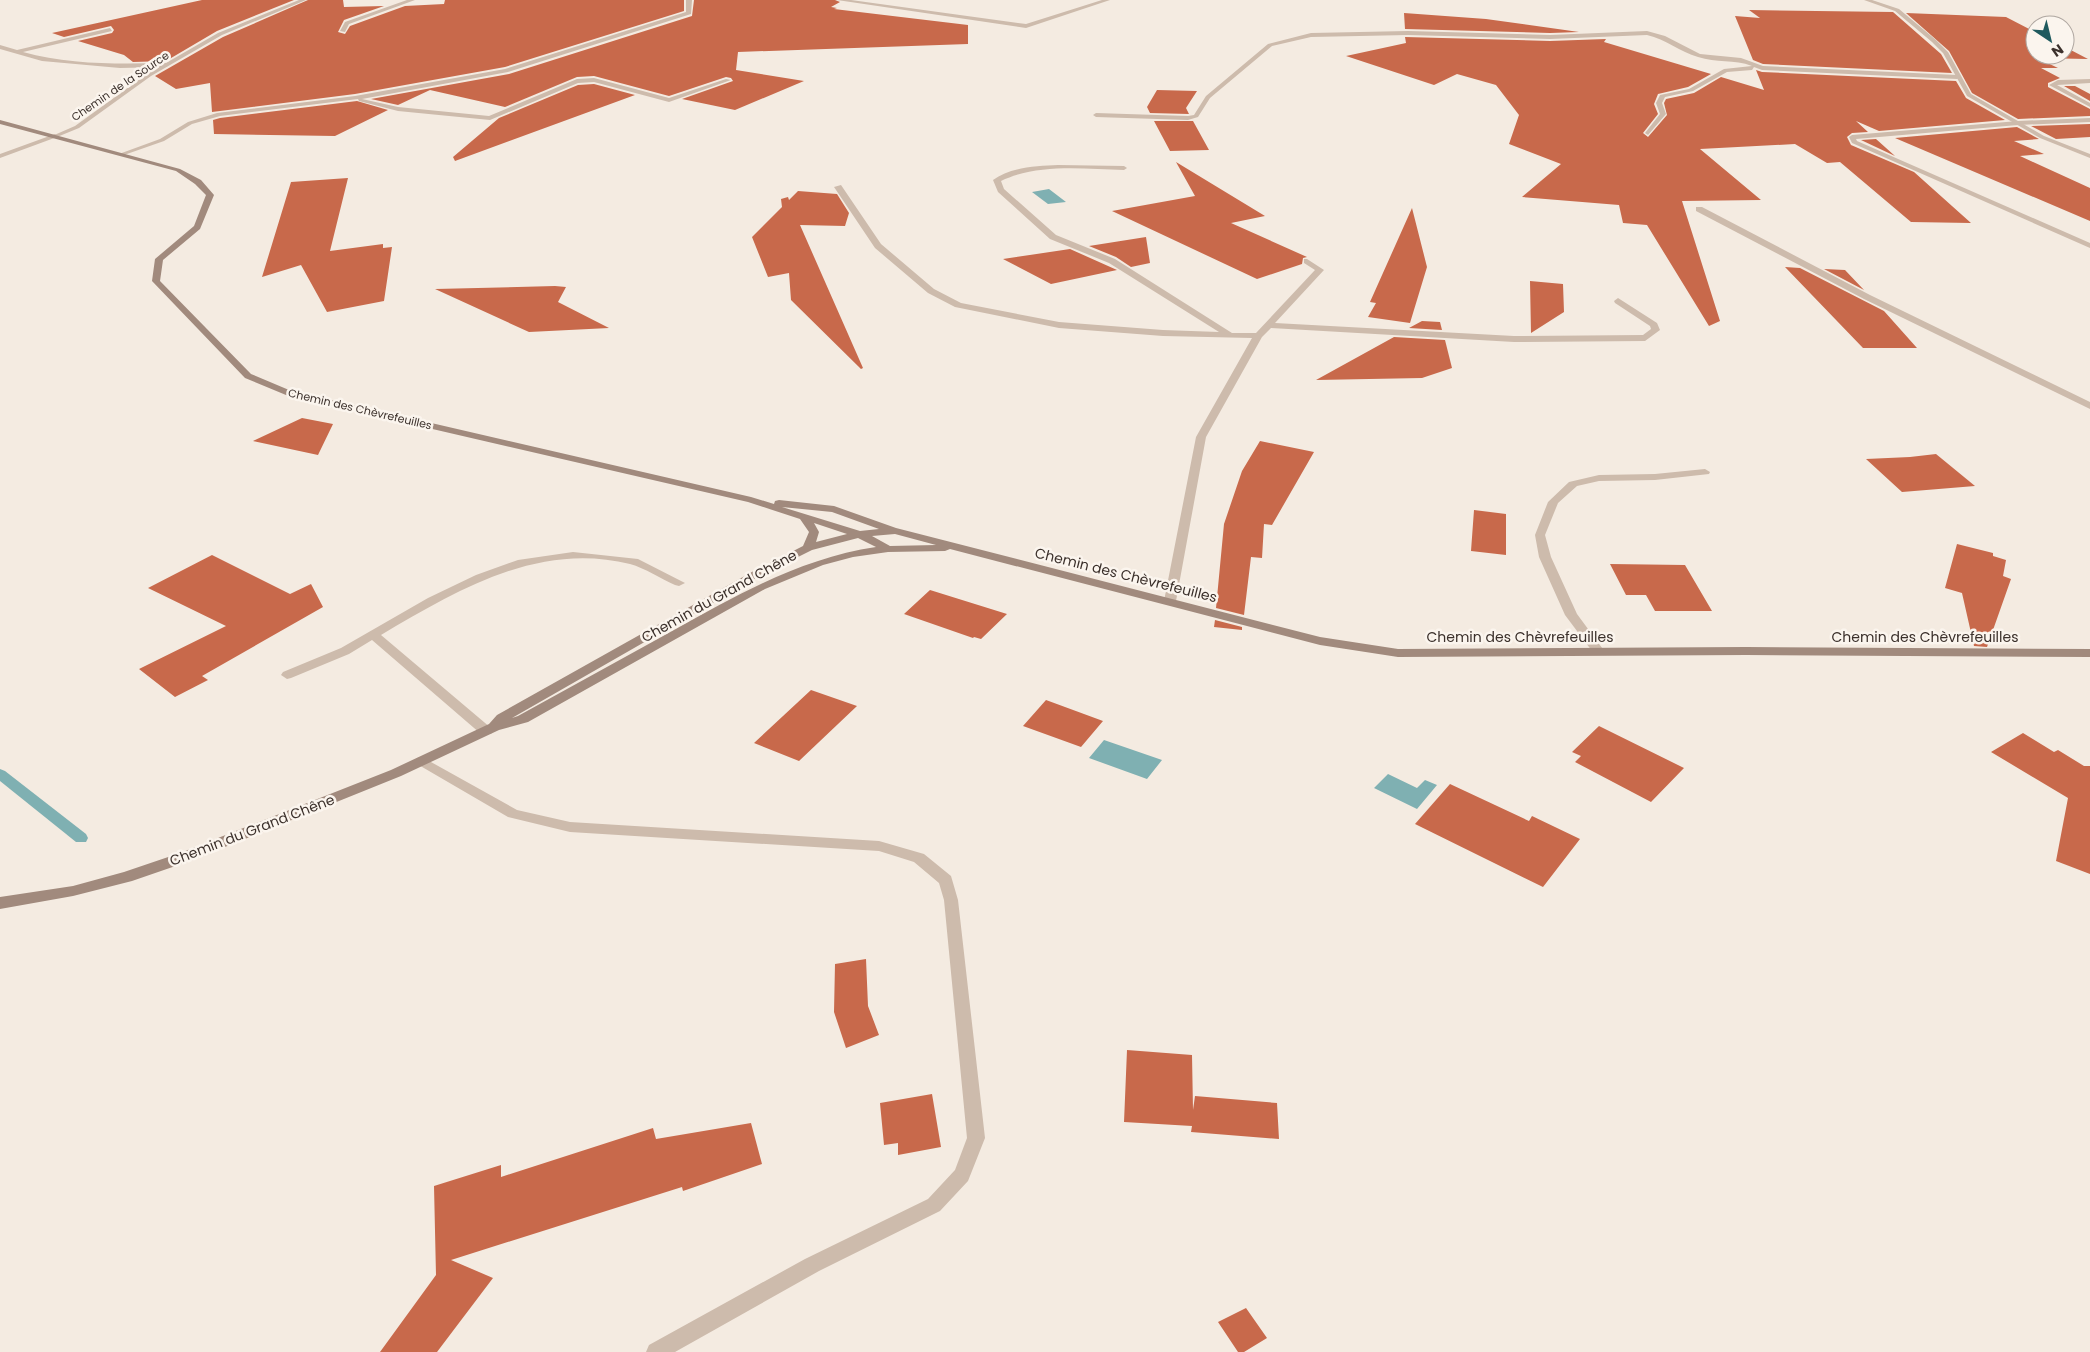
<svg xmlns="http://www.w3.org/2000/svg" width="2090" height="1352" font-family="Poppins,sans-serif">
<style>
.water{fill:#7fb0b2}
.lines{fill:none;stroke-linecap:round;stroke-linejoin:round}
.stream{fill:#7fb0b2;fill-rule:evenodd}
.building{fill:#c8694b}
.lane{fill:#cdbbac;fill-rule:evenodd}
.street{fill:#cdbbac;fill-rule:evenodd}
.secondary{fill:#a18a7d;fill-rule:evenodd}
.labels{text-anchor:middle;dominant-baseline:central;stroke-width:5;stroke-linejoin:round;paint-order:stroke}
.far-street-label{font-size:11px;fill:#3b302b;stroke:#fbf5ee}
.street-label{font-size:14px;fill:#3b302b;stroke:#fbf5ee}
</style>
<rect width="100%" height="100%" fill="#f4ebe1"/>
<!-- water -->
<path class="water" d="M1049 189 1066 202 1048 204 1032 192Z
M1104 740 1162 760 1147 779 1089 758Z
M1388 774 1417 788 1425 780 1437 785 1417 809 1374 788Z"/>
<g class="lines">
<!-- stream -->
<path class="stream" d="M0 769 5 771 86 834 88 838 86 842H76L0 781Z"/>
</g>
<!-- building -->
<path class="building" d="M202 0H294L217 31 166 61 133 62 124 55 78 41 112 33 114 30 111 26 64 37 52 33Z
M308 0H343L344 7 384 6 344 20 338 32 345 34 350 26 405 6 444 4 445 0H684V11L505 67 355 94 212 112 210 83 176 89 155 76 223 37Z
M694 0H835L840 2 831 7 837 8 834 9 968 25V44L738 52 736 70 804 81 735 110 682 99 733 81 731 78 726 77 669 96 594 76 577 77 505 107 430 90 398 105 371 99 509 74 692 16Z
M1749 10 1893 12 1941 54 1952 73 1763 64 1753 60 1735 16 1760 18Z
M1404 13 1486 19 1579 32 1550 33 1405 29Z
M1906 13 2006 17 2035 32V55H2065V47L2088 59 2037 58 2058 68H2041L2060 78 2048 83V87L2090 109V116L2018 119 1972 93 1949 51Z
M1405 37 1550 41 1606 39 1604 42 1711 74 1688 87 1658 94 1654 104 1658 114 1643 133 1648 137 1667 115 1664 103 1666 99 1694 93 1721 77 1764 90 1756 70 1762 72 1956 81 1966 98 2005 120 1879 131 1856 121 1868 132 1852 133 1847 137 1851 145 1914 172 1971 223 1911 222 1840 162 1827 163 1795 144 1700 149 1761 200 1682 201 1720 321 1709 326 1647 225 1623 223 1619 205 1522 197 1561 164 1509 144 1519 115 1496 85 1457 74 1434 85 1346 56 1406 43Z
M594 84 635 95 455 161 453 157 499 118 578 85Z
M2064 86H2075L2090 94V101Z
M1157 90 1197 91 1186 108 1189 114 1150 113 1147 107Z
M357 101 388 110 335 136 214 134 213 120 220 118Z
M1154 121H1193L1209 150 1170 151Z
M2090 124V137L2056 139 2031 126Z
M2017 127 2039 139 2014 141 2044 154 2020 156 2090 188V221L1895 138Z
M1876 139 1895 156 1861 140Z
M1176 162 1265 216 1231 223 1307 257 1303 258 1302 264 1257 279 1112 211 1195 196Z
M348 178 330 251 383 244V248L392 247 384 301 327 312 301 265 262 277 291 182Z
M798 191 837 194 849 213 845 226 800 225 863 368 861 369 791 300 789 273 768 277 752 237 782 207 781 199 788 197 789 200Z
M1412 208 1427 267 1410 323 1368 317 1376 303 1370 302Z
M1146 237 1150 263 1131 267 1116 257 1089 246Z
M1070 249 1117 270 1051 284 1003 259Z
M1785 267 1800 268 1884 311 1917 348H1863Z
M1824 269 1845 270 1864 290Z
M1530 281 1563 284 1564 312 1531 333Z
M555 286 566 287 558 302 609 328 529 332 435 289Z
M1422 321 1440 322 1442 330 1409 328Z
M1394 337 1445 340 1452 368 1422 378 1316 380Z
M302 418 333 424 318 455 253 441Z
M1260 441 1314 452 1272 525 1264 524 1262 558 1251 557 1244 615 1216 608 1224 524 1242 471Z
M1936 454 1975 486 1902 492 1866 459 1910 457Z
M1474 510 1506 514V555L1471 551Z
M1957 544 1993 553V556L2006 560 2003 576 2011 579 1987 647 1974 646 1962 593 1945 588Z
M212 555 290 594 311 584 323 607 202 676 208 680 175 697 139 669 226 626 148 588Z
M1610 564 1685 565 1712 611H1655L1646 595H1626Z
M930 590 1007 614 981 639 974 637 973 638 904 614Z
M1215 620 1242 627V630L1214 627Z
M811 690 857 706 799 761 754 743Z
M1046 700 1103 721 1081 747 1023 726Z
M1599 726 1684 768 1651 802 1575 762 1581 756 1572 752Z
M2023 733 2054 752 2058 750 2084 766H2090V874L2056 861 2068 798 1991 752Z
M1450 784 1529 821 1532 816 1580 839 1543 887 1415 824Z
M866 959 868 1006 879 1035 846 1048 834 1012 835 964Z
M1127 1050 1192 1055 1193 1110 1195 1096 1277 1103 1279 1139 1191 1132 1192 1126 1124 1122Z
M932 1094 941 1147 898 1155V1143L884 1145 880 1103Z
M751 1123 762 1164 683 1191 682 1187 451 1260 493 1278 437 1352H380L436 1275 434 1186 501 1165V1177L653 1128 656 1139Z
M1246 1308 1267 1338 1244 1352H1238L1218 1322Z"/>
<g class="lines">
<!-- lane -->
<path class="lane" d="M837 0H851L1026 24 1102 0H1110L1026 28Z
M110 28 112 31 23 52C69 65 119 64 166 63L169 65 166 67 120 68 42 61 0 49V45L17 50Z
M1408 31 1550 35 1647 31 1665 36 1700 54 1741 58 1763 66 1957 75 1960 77 1957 79 1762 70 1754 67 1752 70 1727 72 1693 91 1665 97 1662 103 1666 114 1648 135 1645 133 1660 114 1656 103 1660 95 1689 89 1724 69 1752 66C1734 59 1716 63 1698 57 1680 52 1666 39 1647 35L1550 39 1408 35 1311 37 1272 46 1210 98 1198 117 1188 120 1096 117 1093 115 1096 113 1188 116 1194 115 1206 96 1268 44 1311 33Z
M2090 79V83L2057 85 2090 103V107L2049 85 2058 80Z
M2090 118V122L2018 125 1856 139 1857 141 2090 243V248L1852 143 1849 137 1852 135 2018 121Z
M55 134 58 136 57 137 0 158V154Z
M1058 165 1124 166 1127 168 1124 170C1084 169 1038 163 1001 181L1004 189 1056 235 1115 259 1232 333H1256L1315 270 1304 263V259H1307L1324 270 1275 323 1514 336 1643 335 1651 329 1650 326 1615 303 1614 301 1618 298 1657 323 1660 330 1645 341 1514 342 1271 328 1262 337 1206 437 1176 601 1170 605 1166 603 1164 601 1196 437 1252 338 1163 336 1059 328 955 307 928 293 875 248 834 187 841 185 881 244 934 289 961 303 1059 322 1163 330 1219 332 1109 263 1050 239 998 192 993 180C1010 167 1037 166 1058 165Z
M1696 207H1702L1870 295 2090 402V409L1864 299 1696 211Z
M573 552 638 559 685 583 679 586 675 585C661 579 645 568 630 564 538 541 456 591 381 635L491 728 493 731 491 734H481L372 640 349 654 291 678 287 679 281 675 283 672 341 648 428 598 476 575 518 560Z
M422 757 517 810 570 822 879 841 924 854 951 876 958 900 985 1138 968 1181 940 1211 819 1271 675 1352H646L649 1345 805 1259 928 1199 955 1170 967 1138 944 900 939 883 914 862 879 851 570 832 508 817 417 764 415 761 417 758Z"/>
<!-- street -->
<path class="street" d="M299 0H306L222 35 151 76 79 128 57 137 52 136 75 126 147 74 218 33Z
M407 0H415L349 24 345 32 340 31 345 22Z
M686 0H692L691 14 508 72 362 99 398 107 489 116 577 79 594 78 669 98 726 79 731 80 669 102 594 82 578 83 490 120 398 111 359 101 358 99 220 116 192 124 164 141 124 155 119 154 160 139 188 122 217 113 355 96 505 69 686 12Z
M1864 0H1872L1899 9 1936 40 1948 52 1971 94 2044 136 2090 154V158L2040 138 1967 96 1943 53 1932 42 1895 11Z
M1705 469 1710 472 1709 474 1655 480 1599 481 1577 486 1558 503 1545 535 1551 557 1577 614 1605 652 1603 655H1595L1565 615 1539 557 1535 535 1548 502 1569 482 1599 475 1655 474Z"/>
<!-- secondary -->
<path class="secondary" d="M0 120 180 169 201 180 214 195 200 229 163 260 160 281 251 374 289 390 751 497 774 504 775 501 779 500 834 506 896 528 1320 637 1398 649 1746 647 2090 649V657L1746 655 1398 657 1320 645 950 549 945 551 888 552 853 557 823 565 765 589 528 722 499 730 401 776 190 861 132 881 73 896 0 909V897L73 886 124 872 180 853 391 770 489 724 497 715 750 573 803 546 809 532 800 519 748 502 286 395 245 378 152 281 155 259 194 226 206 195 195 184 176 171 0 124ZM782 507 832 512 879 529 860 531ZM814 523 847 534 816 542 819 532ZM895 534 936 545 890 546 872 536ZM858 538 876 547C802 558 739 594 674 630 622 659 570 687 518 716L512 718 758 577 812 550Z"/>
</g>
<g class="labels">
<!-- far-street labels -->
<g class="far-street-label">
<text transform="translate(120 86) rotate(-34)">Chemin de la Source</text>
<text transform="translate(360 409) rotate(13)">Chemin des Chèvrefeuilles</text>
</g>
<!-- street labels -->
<g class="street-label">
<text transform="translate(1126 575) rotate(14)">Chemin des Chèvrefeuilles</text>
<text transform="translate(719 596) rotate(-29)">Chemin du Grand Chêne</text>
<text x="1520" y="637">Chemin des Chèvrefeuilles</text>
<text x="1925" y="637">Chemin des Chèvrefeuilles</text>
<text transform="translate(252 830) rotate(-21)">Chemin du Grand Chêne</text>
</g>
</g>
<!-- north arrow -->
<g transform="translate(2050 40) rotate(145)"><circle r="24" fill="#fbf5ee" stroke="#aea6a0"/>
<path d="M0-4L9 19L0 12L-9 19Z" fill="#1f5a5e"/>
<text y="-8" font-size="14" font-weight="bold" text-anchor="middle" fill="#3b302b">N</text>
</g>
</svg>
